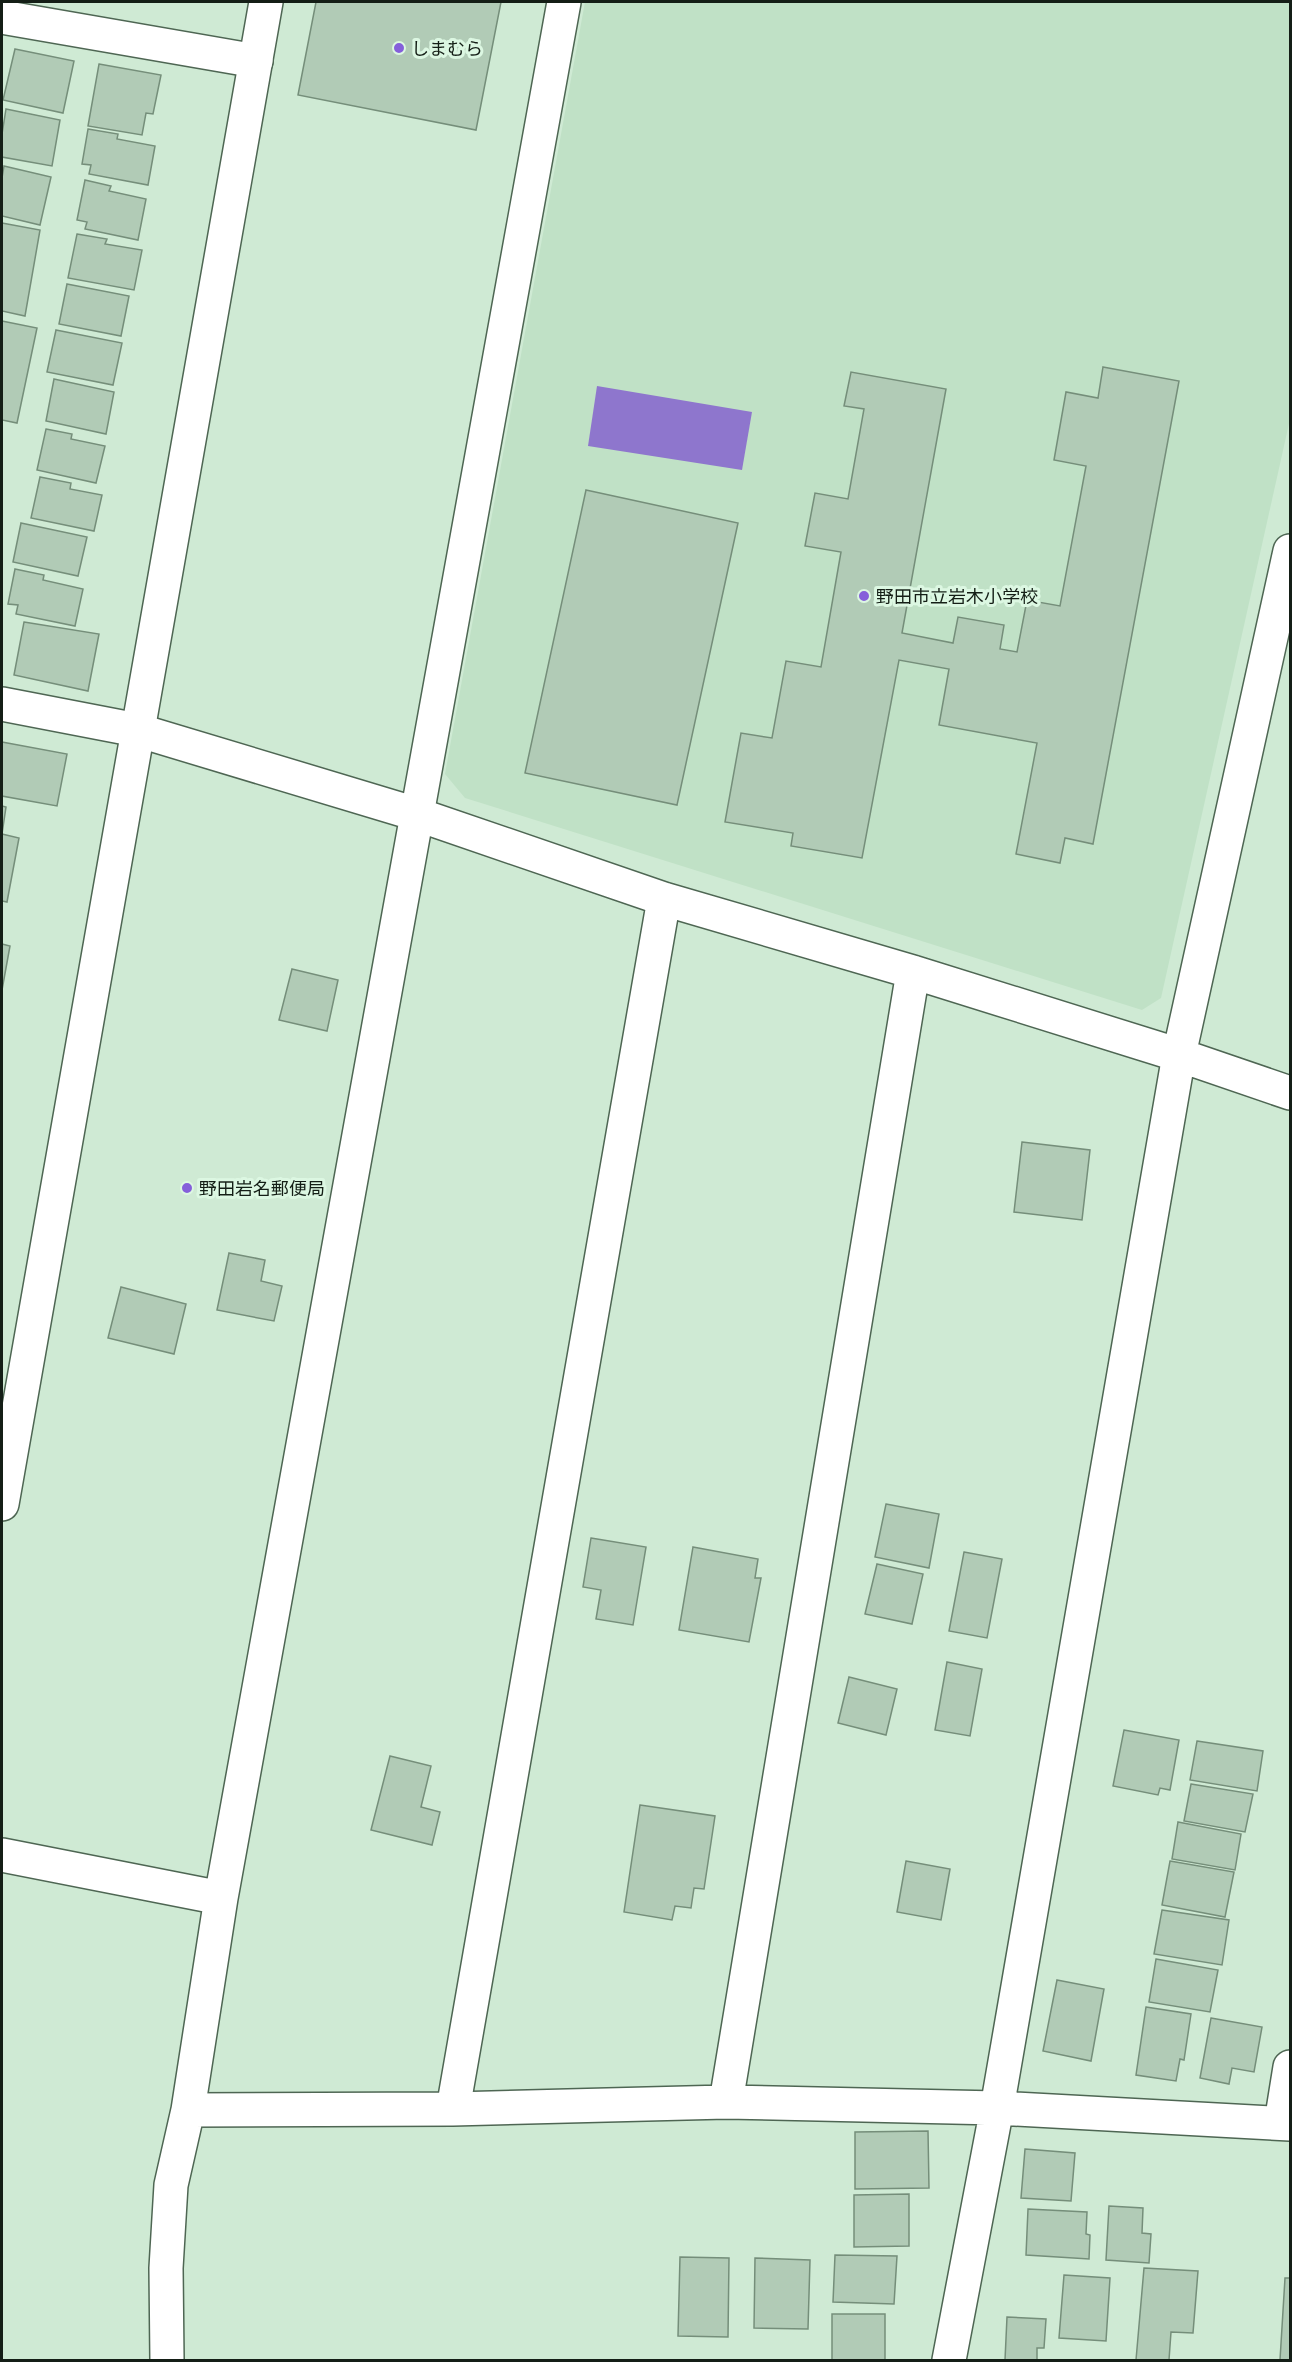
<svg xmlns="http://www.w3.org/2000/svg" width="1292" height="2362" font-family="Commissioner,'Noto Sans JP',sans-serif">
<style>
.built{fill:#c0e1c6}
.water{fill:#8e76cd}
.building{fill:#b1cbb6;stroke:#758e7a;stroke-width:1.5}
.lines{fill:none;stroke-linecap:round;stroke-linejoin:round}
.minor-casing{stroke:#4e6653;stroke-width:36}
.tertiary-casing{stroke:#4e6653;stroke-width:36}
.minor{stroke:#fff;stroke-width:33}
.tertiary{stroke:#fff;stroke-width:33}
.poi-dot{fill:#855fda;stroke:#dcf7e2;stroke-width:2}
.labels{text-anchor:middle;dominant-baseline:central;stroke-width:6;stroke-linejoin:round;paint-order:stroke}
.poi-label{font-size:18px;fill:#141e16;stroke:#dcf7e2;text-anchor:start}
</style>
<rect width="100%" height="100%" fill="#cfead4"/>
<!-- built -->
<path class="built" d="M585 2H1290V419L1161 998 1142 1010 465 798 445 774Z"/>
<!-- water -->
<path class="water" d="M597 386 752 412 742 470 588 446Z"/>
<!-- building -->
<path class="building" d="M316 2H501L476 130 298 95Z
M15 49 74 61 63 113 3 100Z
M99 64 161 75 153 114 146 113 142 135 88 126Z
M6 109 60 120 52 166 2 157V134Z
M88 129 118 134 117 139 155 146 148 185 89 174 91 165 82 164Z
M4 166 51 177 40 225 2 216V178Z
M85 180 111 186 109 191 146 199 138 240 85 229 87 222 77 220Z
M2 223 40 230 25 316 2 311Z
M77 234 107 239 105 244 142 250 134 290 68 278Z
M67 284 129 296 121 336 59 324Z
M2 321 37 328 17 423 2 420Z
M56 330 122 343 113 385 47 372Z
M1103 367 1179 381 1093 844 1065 838 1060 863 1016 854 1037 743 939 725 949 669 899 660 862 858 791 846 793 833 725 822 741 733 772 738 786 661 821 667 841 552 805 546 815 493 848 499 864 409 844 406 851 372 946 389 902 633 953 643 958 617 1004 625 1000 649 1017 652 1027 600 1060 606 1086 466 1054 460 1066 392 1098 398Z
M54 379 114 392 106 434 46 421Z
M46 429 72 434 71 439 105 446 96 483 37 470Z
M40 477 71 483 70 489 102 495 94 531 31 518Z
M586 490 738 523 677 805 525 773Z
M21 523 87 537 78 576 13 562Z
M15 569 44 575 43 580 83 589 75 626 16 614 18 605 8 604Z
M24 622 99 634 88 691 14 675Z
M2 742 67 754 57 806 2 796Z
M2 806 6 807 2 834Z
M2 834 19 838 7 902 2 901Z
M2 944 10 946 2 990Z
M292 969 338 980 327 1031 279 1020Z
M1022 1142 1090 1150 1082 1220 1014 1212Z
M229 1253 265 1260 261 1281 282 1286 274 1321 217 1310Z
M121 1287 186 1304 174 1354 108 1338Z
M886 1504 939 1514 929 1568 875 1557Z
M591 1538 646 1547 633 1625 596 1619 601 1590 583 1587Z
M693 1547 758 1559 755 1578H761L749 1642 679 1630Z
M964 1552 1002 1559 987 1638 949 1631Z
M877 1564 923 1574 912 1624 865 1614Z
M947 1662 982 1669 970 1736 935 1730Z
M849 1677 897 1689 886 1735 838 1723Z
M1124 1730 1179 1740 1170 1790 1160 1788 1158 1795 1113 1786Z
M1197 1741 1263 1751 1257 1791 1190 1780Z
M390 1756 431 1766 421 1807 440 1812 432 1845 371 1830Z
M1191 1784 1253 1794 1245 1832 1184 1821Z
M640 1805 715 1816 704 1889 694 1888 691 1908 675 1906 672 1920 624 1912Z
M1178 1822 1241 1834 1235 1870 1172 1859Z
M906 1861 950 1869 941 1920 897 1912Z
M1170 1861 1234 1872 1225 1917 1162 1905Z
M1162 1910 1229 1920 1222 1965 1154 1954Z
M1156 1959 1218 1970 1210 2012 1149 2002Z
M1057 1980 1104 1989 1091 2061 1043 2051Z
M1146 2007 1191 2014 1184 2060 1180 2059 1176 2081 1136 2075Z
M1211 2018 1262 2027 1254 2072 1232 2068 1229 2084 1200 2078Z
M928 2131 929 2188 855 2189V2132Z
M1025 2149 1075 2153 1071 2201 1021 2198Z
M909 2194V2246L854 2247V2195Z
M1109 2206 1143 2208 1142 2233 1151 2234 1149 2263 1106 2260Z
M1028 2209 1087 2212 1086 2234 1090 2235 1089 2259 1026 2255Z
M835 2255 897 2256 894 2304 833 2302Z
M680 2257 729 2258 728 2337 678 2336Z
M755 2258 810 2260 808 2329 754 2328Z
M1144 2268 1198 2271 1193 2333 1171 2332 1169 2360H1136Z
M1064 2275 1110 2278 1106 2341 1059 2338Z
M1285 2278H1290V2360H1280Z
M832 2314H885V2360H832Z
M1007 2317 1046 2319 1044 2348H1037V2360H1005Z"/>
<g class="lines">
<!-- minor casing -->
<g class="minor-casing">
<path id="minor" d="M2 17 256 61
M2 704 137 730 416 814 664 899 913 972 1179 1055 1290 1093
M2 1855 221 1898
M726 2102 913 972
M453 2109 664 899
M188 2110 453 2109 726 2102 997 2108 1290 2124
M1281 2123 1290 2067
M167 2360 166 2268 171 2185 188 2110 221 1898 564 2
M949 2360 997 2108 1179 1055 1290 551"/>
</g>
<!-- tertiary casing -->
<g class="tertiary-casing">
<path id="tertiary" d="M2 1504 266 2"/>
</g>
<!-- minor -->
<use href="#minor" class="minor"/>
<!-- tertiary -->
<use href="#tertiary" class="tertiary"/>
</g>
<!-- markers -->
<g class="poi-dot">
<circle cx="399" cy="48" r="6"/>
<circle cx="864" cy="596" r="6"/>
<circle cx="187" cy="1188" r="6"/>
</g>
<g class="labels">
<!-- poi labels -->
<g class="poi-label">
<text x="411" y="48">しまむら</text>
<text x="876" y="596">野田市立岩木小学校</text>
<text x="199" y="1188">野田岩名郵便局</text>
</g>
</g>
<!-- border -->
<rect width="1292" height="2362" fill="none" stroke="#141e16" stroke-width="6"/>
</svg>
